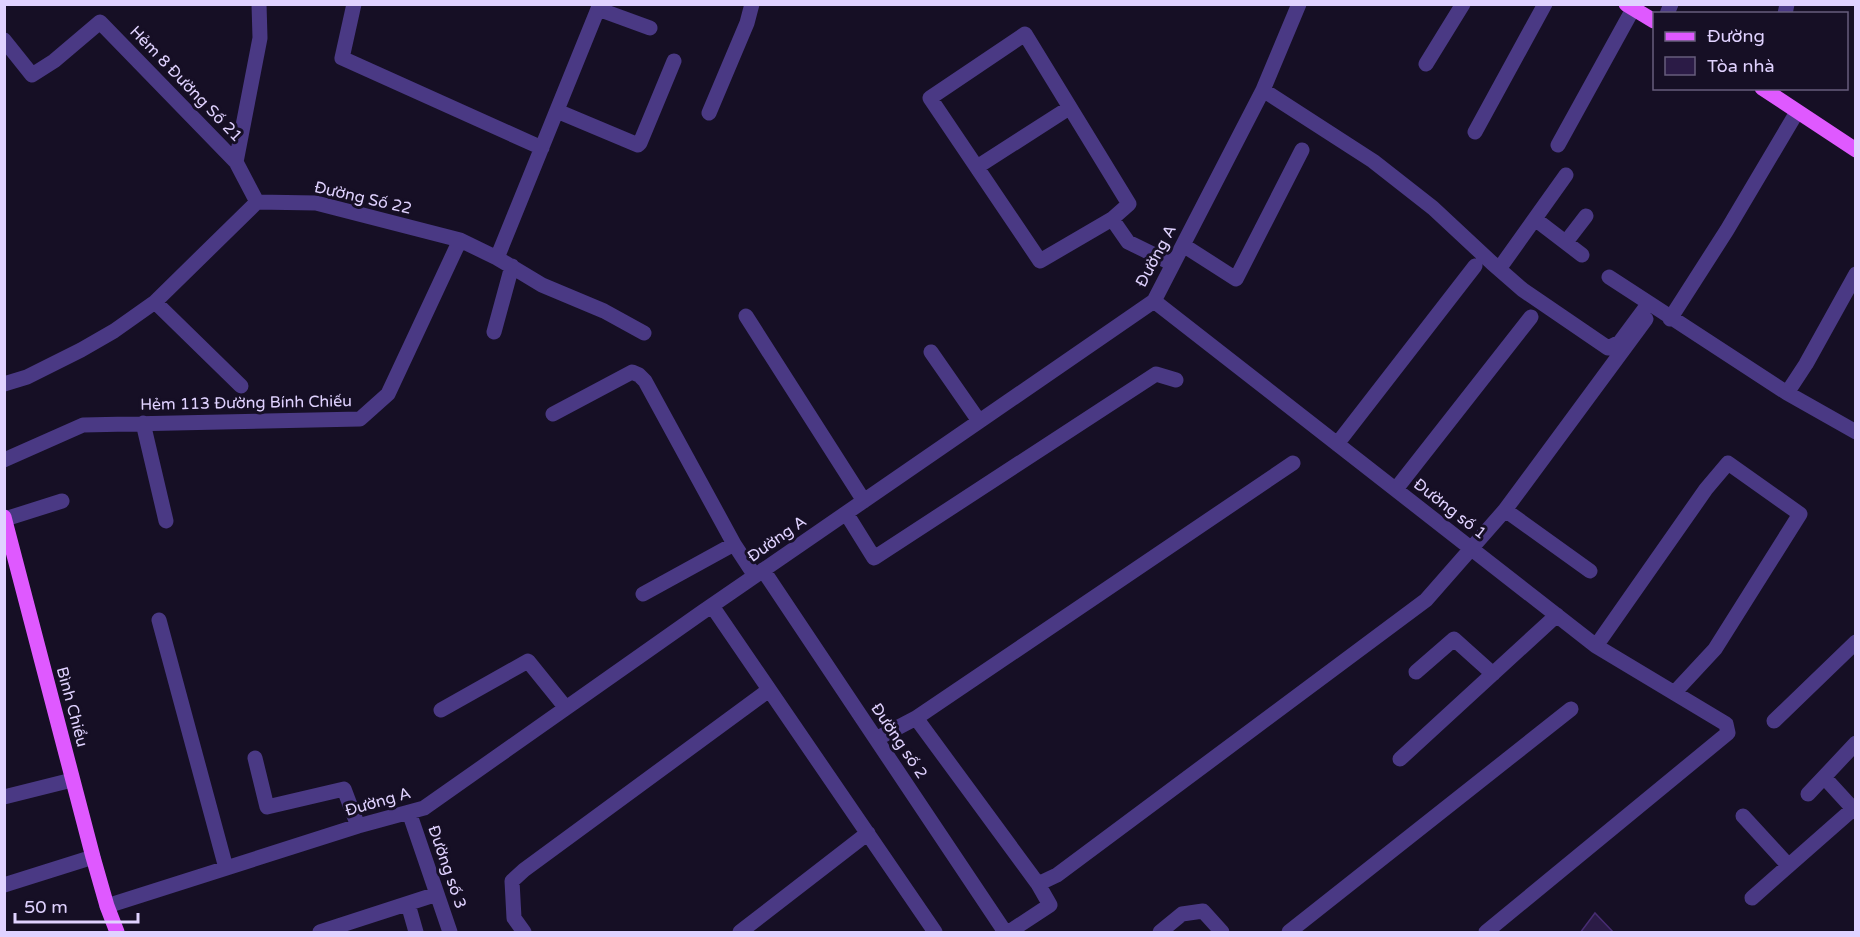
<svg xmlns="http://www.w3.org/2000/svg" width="1860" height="937" font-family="'Varela Round',sans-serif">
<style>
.building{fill:#2b1b46;stroke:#472c72;stroke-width:1.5}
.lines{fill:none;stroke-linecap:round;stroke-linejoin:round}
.minor{stroke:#4a3984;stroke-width:15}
.major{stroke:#df59ff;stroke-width:15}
.labels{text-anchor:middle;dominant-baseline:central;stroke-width:6;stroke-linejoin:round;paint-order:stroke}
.street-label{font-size:16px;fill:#e0d2ff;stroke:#160f25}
</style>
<rect width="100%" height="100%" fill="#160f25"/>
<!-- building -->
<path class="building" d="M1595 913 1614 933H1580Z"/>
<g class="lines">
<!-- minor -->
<path class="minor" d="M354 4 342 58 542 148
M598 9 650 28
M1667 14 1671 4
M1785 14 1787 4
M4 40 32 75 54 61 100 22 236 162
M1426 64 1463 4
M1263 90 1373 161 1433 208 1492 263 1523 290 1608 348 1620 342 1649 303 1787 393 1856 432
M557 111 638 145 640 143 674 61
M709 113 747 23 752 4
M1475 132 1545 4
M1558 145 1633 9
M977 167 1069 108
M257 202 236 162 260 38 259 4
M1112 219 1129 204 1025 34 930 98 1040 261 1112 219 1128 242 1173 264
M1535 219 1582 255
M1566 242 1586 216
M1183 245 1236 279 1302 150
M497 258 542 285 604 311 644 333
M1499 269 1566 175
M1609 277 1649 303
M1154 301 1596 646 1726 724 1728 733 1486 932
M155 302 241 386
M746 316 864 501
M1670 319 1727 230 1797 112
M494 332 512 266
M931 352 979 421
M4 384 27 377 81 350 114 331 155 302 257 202 316 203 460 240 497 258 600 4
M1787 393 1806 364 1856 274
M553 414 632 372 639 375 645 381 734 544
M143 423 166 521
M1337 444 1475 266
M4 460 83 425 360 419 388 394 460 240
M1293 463 916 718 1038 884 1057 875 1426 600 1505 510 1646 319
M1396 489 1531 317
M1505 510 1590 571
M846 513 874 558 1156 374 1176 380
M5 519 62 501
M763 570 1005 932
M643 594 734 544 755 576
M712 606 935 932
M159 620 226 868
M1596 646 1706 489 1728 463 1800 514 1715 649 1675 692
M1416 672 1454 639 1493 674
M441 710 528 661 566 708
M1774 721 1856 642
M876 739 916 718
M255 758 267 807 344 789 358 826
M1400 759 1557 615
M1824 777 1856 812
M1808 794 1856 743
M4 797 72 780
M409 812 450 932
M1743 816 1788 865
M4 885 93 857
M1752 898 1853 809
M408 904 416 932
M107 906 358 826 424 808 701 613 1154 301 1263 90 1299 4
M320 932 437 894
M524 932 514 918 512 881 524 870 769 690
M740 932 868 833
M1009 932 1050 905 1038 884
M1160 932 1182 914 1203 911 1222 932
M1289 932 1571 709"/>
<!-- major -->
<path class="major" d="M1626 4 1654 21
M1762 88 1856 150
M4 517 93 857 107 906 117 932"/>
</g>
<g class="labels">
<!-- street labels -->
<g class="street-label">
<text transform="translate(186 84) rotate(46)">Hẻm 8 Đường Số 21</text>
<text transform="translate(363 198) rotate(13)">Đường Số 22</text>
<text transform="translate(1156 256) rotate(-62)">Đường A</text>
<text transform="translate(246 403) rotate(-1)">Hẻm 113 Đường Bính Chiếu</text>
<text transform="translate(1450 509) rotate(38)">Đường số 1</text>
<text transform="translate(777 539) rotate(-35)">Đường A</text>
<text transform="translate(72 707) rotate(75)">Bình Chiểu</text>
<text transform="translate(899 741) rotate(56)">Đường số 2</text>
<text transform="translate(378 802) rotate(-16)">Đường A</text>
<text transform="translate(447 867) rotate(71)">Đường số 3</text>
</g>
</g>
<!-- border -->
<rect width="1860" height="937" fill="none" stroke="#e0d2ff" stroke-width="12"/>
<!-- legend -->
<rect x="1653" y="12" width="195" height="78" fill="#160f25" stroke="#675d7c" stroke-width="1.5"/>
<rect x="1665" y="32" width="30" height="9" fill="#df59ff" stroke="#675d7c" stroke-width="1.5"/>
<text x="1707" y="42" font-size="18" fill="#e0d2ff">Đường</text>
<rect x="1665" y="57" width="30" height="18" fill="#2b1b46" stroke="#675d7c" stroke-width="1.5"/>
<text x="1707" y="72" font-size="18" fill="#e0d2ff">Tòa nhà</text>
<!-- scale -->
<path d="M15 913v9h123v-9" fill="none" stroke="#e0d2ff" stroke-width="3"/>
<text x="24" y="913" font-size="18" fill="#e0d2ff" stroke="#160f25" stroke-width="4.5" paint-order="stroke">50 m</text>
</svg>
